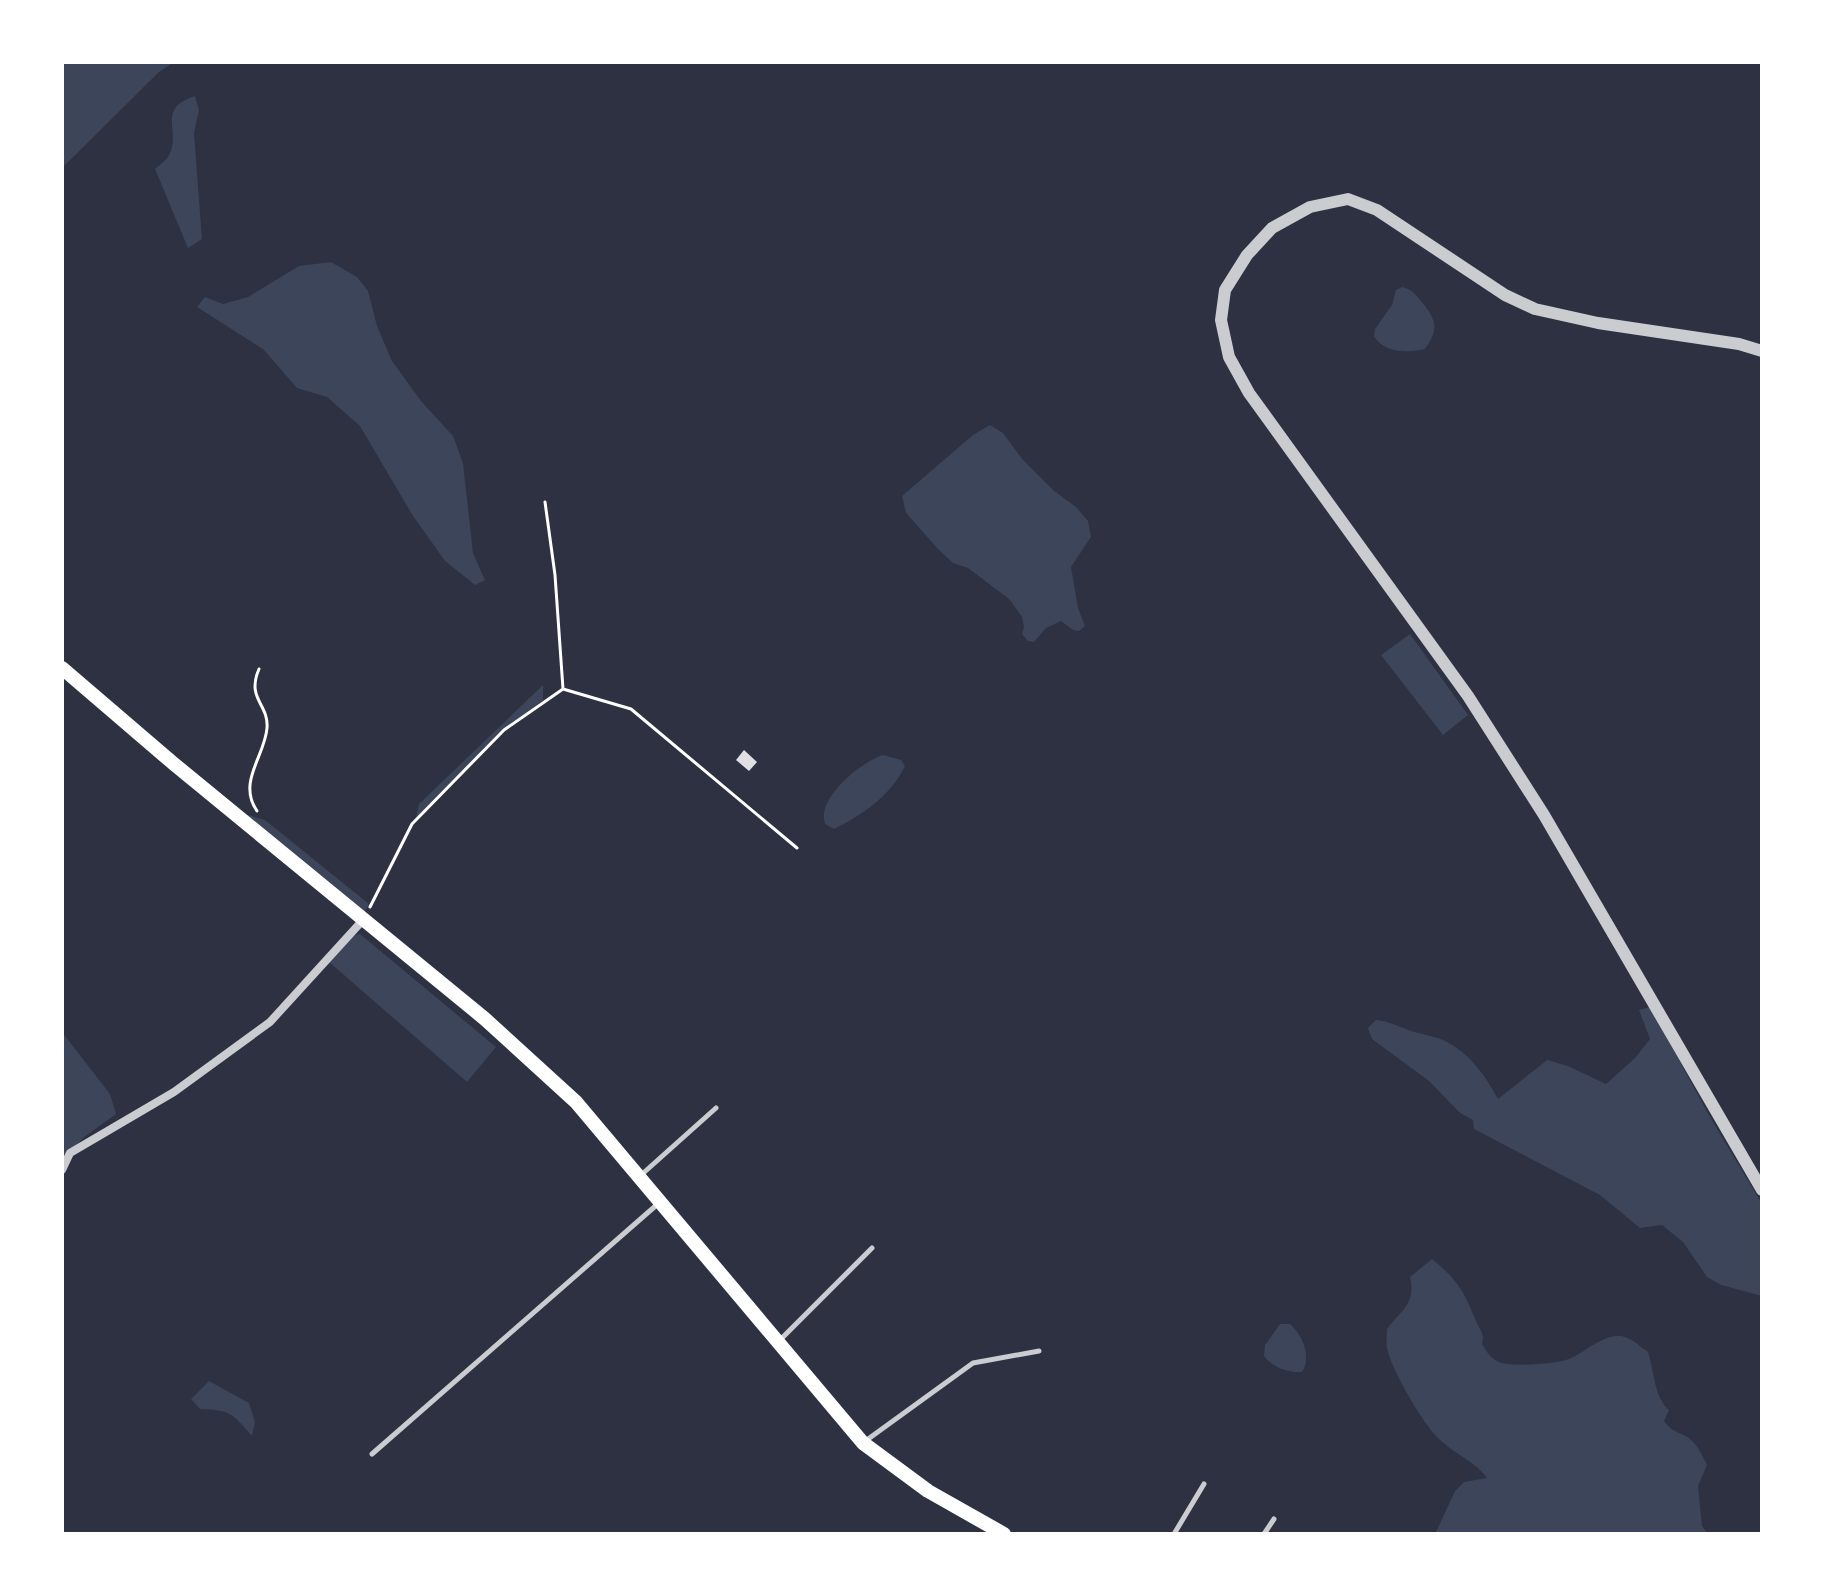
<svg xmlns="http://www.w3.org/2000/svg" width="1824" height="1596" font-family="'Fira Sans Condensed',sans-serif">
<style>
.green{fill:#3c4559}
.building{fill:#e0e0e3}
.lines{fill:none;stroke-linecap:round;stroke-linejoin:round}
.path{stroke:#fff;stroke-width:3}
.service{stroke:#caccd0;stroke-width:5}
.minor{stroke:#caccd0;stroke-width:8}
.tertiary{stroke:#caccd0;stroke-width:12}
.secondary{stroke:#fff;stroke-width:14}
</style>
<rect width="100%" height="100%" fill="#2d3142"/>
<!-- green -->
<path class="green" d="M62 62H174L159 72 62 168Z
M195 96 199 110 194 133 202 239 188 248 155 169C159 165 166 161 169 155 182 131 155 109 195 96Z
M331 262 357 277 368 291 377 326 392 361 421 401 453 436 463 463 473 553 485 580 475 585 445 561 413 516 360 426 327 397 297 388 264 350 197 307 205 297 223 304 248 297 299 266Z
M1402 287C1412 289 1416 295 1422 302 1437 321 1439 329 1425 349 1408 353 1383 353 1374 336L1375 329 1392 305 1396 290Z
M990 425 1003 433 1023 460 1053 490 1076 507 1088 521 1091 537 1071 567 1078 608 1085 626 1079 631 1073 630 1061 621 1046 628 1034 642 1028 641 1022 634 1024 627 1022 617 1009 599 968 568 953 563 938 549 906 513 902 496 973 435Z
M1410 634 1468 715 1443 735 1381 655Z
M543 685V700L503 731 416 818 419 804Z
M883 755 901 760 905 766C891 795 863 815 834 829L825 824C816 798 861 762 883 755Z
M245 814 265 820 369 904 363 915Z
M360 934 496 1047 467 1082 329 962 352 936Z
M1650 1007 1710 1117 1762 1204V1296L1721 1285 1707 1277 1683 1242 1662 1225 1640 1228 1600 1195 1474 1129 1473 1120 1460 1113 1429 1081 1372 1039 1368 1028 1376 1020C1388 1021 1395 1025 1406 1029 1418 1034 1431 1035 1443 1040 1469 1052 1485 1075 1498 1099L1547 1060 1568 1066 1606 1084 1635 1058 1650 1039 1639 1010Z
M62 1032 110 1094 116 1114 83 1138 62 1162Z
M1432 1259C1457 1279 1464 1291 1476 1321 1480 1331 1485 1333 1482 1344 1487 1352 1490 1358 1499 1362 1511 1367 1557 1364 1569 1359 1585 1352 1597 1339 1615 1336 1628 1334 1638 1345 1648 1352 1654 1370 1654 1397 1669 1410L1664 1421C1671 1431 1677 1431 1687 1437 1697 1443 1702 1455 1707 1465L1698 1486 1702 1526 1708 1534H1435L1455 1491 1464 1482 1487 1478C1475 1461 1454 1454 1439 1439 1423 1424 1391 1369 1387 1348 1386 1342 1387 1335 1387 1329 1402 1309 1416 1304 1410 1277Z
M1280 1324H1290C1303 1335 1312 1358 1302 1372 1288 1373 1272 1367 1264 1356L1265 1345Z
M209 1381 249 1403 255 1422 252 1436C232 1413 230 1410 200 1409L191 1399Z"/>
<!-- building -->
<path class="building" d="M744 750 757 762 749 771 736 760Z"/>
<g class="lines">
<!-- path -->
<path class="path" d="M545 502 555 575 563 689
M257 811C237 782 265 756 267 728 269 704 246 699 259 669
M370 907 412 824 504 730 563 689 631 709 797 848"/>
<!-- service -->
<path class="service" d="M640 1176 716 1108
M780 1340 872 1248
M864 1442 973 1363 1039 1351
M372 1454 660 1202
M1174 1534 1204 1484
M1264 1534 1274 1519"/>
<!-- minor -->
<path class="minor" d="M62 1170 70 1153 174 1092 270 1022 363 920"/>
<!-- tertiary -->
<path class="tertiary" d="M1762 351 1739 344 1598 323 1535 309 1505 295 1377 210 1348 199 1310 207 1272 228 1247 255 1225 290 1221 320 1229 357 1249 393 1468 696 1544 815 1762 1190"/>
<!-- secondary -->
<path class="secondary" d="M62 668 174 764 485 1019 576 1102 863 1443 928 1491 1004 1534"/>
</g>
<!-- border -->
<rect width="1824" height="1596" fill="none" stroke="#ffffff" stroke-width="128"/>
</svg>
